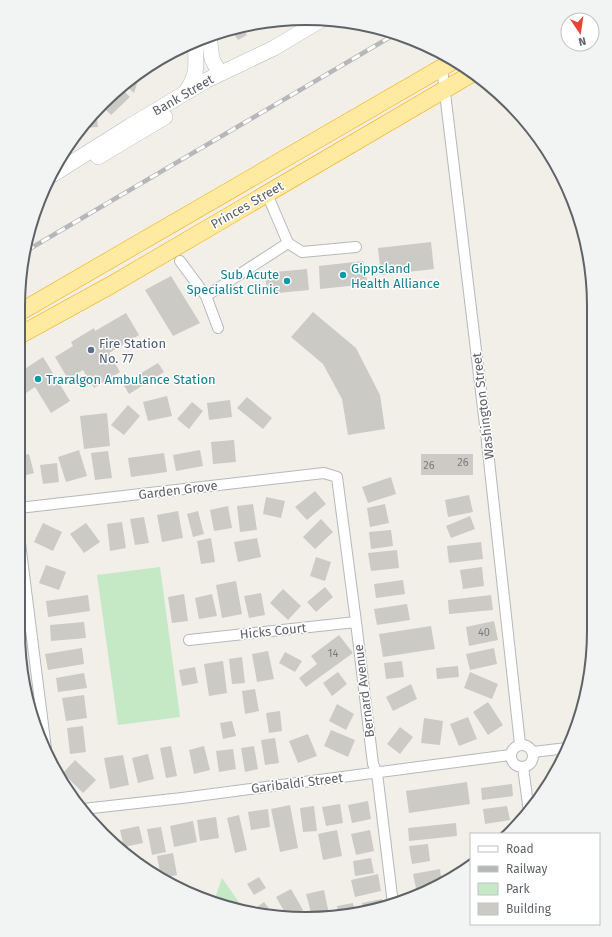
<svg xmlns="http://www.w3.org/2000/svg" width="612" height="937" font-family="'Fira Sans',sans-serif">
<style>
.green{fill:#c5e8c5}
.building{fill:#cccac5}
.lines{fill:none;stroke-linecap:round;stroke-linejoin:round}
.minor-casing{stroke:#b5b8bc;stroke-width:12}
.secondary-casing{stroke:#b6babf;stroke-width:16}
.trunk-casing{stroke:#f9ab00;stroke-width:18}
.minor{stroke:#fff;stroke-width:10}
.secondary{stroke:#fff;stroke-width:15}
.trunk{stroke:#feeaa1;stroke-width:17}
.rail-casing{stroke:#b6b7b8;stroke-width:4.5}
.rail{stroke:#fff;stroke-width:3;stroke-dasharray:9;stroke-linecap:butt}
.culture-dot{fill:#0f9aa8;stroke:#fff;stroke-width:1.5}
.service-dot{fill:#5c6f8a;stroke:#fff;stroke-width:1.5}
.labels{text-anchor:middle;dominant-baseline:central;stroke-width:3;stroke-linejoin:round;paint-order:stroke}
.number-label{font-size:11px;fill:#7a7d7f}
.street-label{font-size:13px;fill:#5f6368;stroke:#fff}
.culture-label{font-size:13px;fill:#0d838f;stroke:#fff;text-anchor:start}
.service-label{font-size:13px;fill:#4e5e75;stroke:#fff;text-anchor:start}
.rim{fill:none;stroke:#5f6368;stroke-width:2}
</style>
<rect width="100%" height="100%" fill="#f1efe8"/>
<!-- green -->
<path class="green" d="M160 567 180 717 118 725 97 575Z
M222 878 243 908 214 901Z"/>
<!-- building -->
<path class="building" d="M241 26 247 35 238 40 230 28Z
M141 71 134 93 124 84 131 77Z
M120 87 130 97 111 115 101 105Z
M96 110 98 127 81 128 90 116Z
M431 242 434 269 381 275 378 248Z
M363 261 368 284 320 289 319 266Z
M307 269 309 290 268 294 264 273Z
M171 276 200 323 173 336 145 290Z
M313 312 356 348 380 395 385 429 348 435 342 399 323 364 291 337Z
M126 313 139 335 109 353 120 372 94 388 83 370 68 379 55 357 73 346 71 342 94 328 95 331Z
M43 357 70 401 51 413 35 387 20 397V372Z
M158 363 164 372 129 394 123 384Z
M167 396 172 416 148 421 143 402Z
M247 397 272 418 263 429 237 408Z
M230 400 232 417 209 420 207 403Z
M192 402 203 411 189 429 177 419Z
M128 405 140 416 124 435 111 425Z
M107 413 110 446 84 449 80 416Z
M234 440 236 462 213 464 211 442Z
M79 450 87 476 66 482 58 457Z
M200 450 203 466 176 471 173 455Z
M108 451 112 478 95 480 91 453Z
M164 453 167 472 131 477 128 458Z
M29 454 34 473 19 477V456Z
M421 454H473V475H421Z
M57 463 59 482 43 484 40 465Z
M391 477 396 494 368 503 362 487Z
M315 491 326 504 307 520 295 507Z
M469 495 473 512 448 517 445 500Z
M266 497 285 501 281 518 263 514Z
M253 504 257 530 240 532 237 506Z
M385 504 389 523 370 527 367 508Z
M228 506 232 528 214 531 210 510Z
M178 511 183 538 162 542 157 515Z
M198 511 204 534 193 537 187 514Z
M470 516 475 529 451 538 446 526Z
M144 517 149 543 135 545 130 519Z
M321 519 333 532 315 549 303 537Z
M122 522 126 548 110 551 107 524Z
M43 523 62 532 53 551 34 542Z
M86 523 100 542 84 553 70 534Z
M391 530 393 546 371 549 369 532Z
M211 538 215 562 201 564 197 541Z
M257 538 261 557 238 562 234 542Z
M481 542 483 559 449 563 447 546Z
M397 550 399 568 371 571 368 553Z
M316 557 331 562 325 581 310 576Z
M46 565 66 572 59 590 39 583Z
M482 567 484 586 463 589 460 570Z
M403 580 405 594 376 598 374 584Z
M236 581 242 614 222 618 216 585Z
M325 587 333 597 316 612 307 602Z
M283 589 301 606 288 620 270 603Z
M261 593 265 615 249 618 244 596Z
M184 594 188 621 172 623 168 597Z
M212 594 217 616 199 619 195 598Z
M88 595 90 611 48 617 46 601Z
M491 595 493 610 449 614 448 600Z
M407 604 410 620 377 625 374 609Z
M494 621 498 640 469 646 466 627Z
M84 622 86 638 51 641 50 625Z
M431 626 435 649 383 657 379 634Z
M339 635 353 653 306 687 299 678 317 664 311 656Z
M82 648 84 664 48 670 45 654Z
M494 648 497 664 470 670 466 654Z
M268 651 274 679 257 682 252 654Z
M285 652 302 661 295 672 279 663Z
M242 657 245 683 232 684 229 659Z
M223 661 227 693 209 696 204 664Z
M402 661 404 677 386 679 384 663Z
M458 666 459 677 437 679 436 668Z
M195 667 198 683 182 686 179 670Z
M338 672 347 684 332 696 323 683Z
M470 672 498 684 492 699 464 688Z
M84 673 87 688 58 692 56 678Z
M411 684 417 699 393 711 386 697Z
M255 689 259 711 245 714 242 691Z
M84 695 87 718 66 721 62 698Z
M488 702 503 725 488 735 473 712Z
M337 704 354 714 346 730 329 721Z
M280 711 282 731 269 733 266 713Z
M468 717 477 739 459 746 450 724Z
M424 718 443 721 440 745 421 743Z
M232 721 236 736 223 739 220 723Z
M83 726 86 752 70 754 67 728Z
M400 727 413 737 400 754 387 744Z
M331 730 355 740 348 757 324 746Z
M308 734 317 756 298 763 289 741Z
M275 738 279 763 265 765 261 740Z
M171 746 177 776 166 778 160 748Z
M204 746 210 770 194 774 189 750Z
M254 746 258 769 245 772 241 748Z
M233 749 236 769 219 772 216 751Z
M148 754 154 779 138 783 132 758Z
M123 755 129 785 110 789 104 758Z
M75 760 96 780 83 793 63 773Z
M467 782 470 804 409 813 406 791Z
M512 784 513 796 482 800 481 788Z
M368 801 371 819 352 823 348 805Z
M340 804 343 823 326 826 322 807Z
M290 805 298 848 280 852 271 809Z
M314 806 317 831 303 832 300 808Z
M507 806 510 820 485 824 483 809Z
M268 809 270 827 251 830 248 812Z
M239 815 247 850 235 853 227 818Z
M216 817 219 838 200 841 197 820Z
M193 821 197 842 174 847 170 826Z
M456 823 457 836 409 841 408 828Z
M139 826 143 843 124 847 120 830Z
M161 827 166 852 152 855 147 829Z
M337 830 342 856 323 860 318 834Z
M370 830 374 851 356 855 351 834Z
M428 844 430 861 412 864 409 846Z
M173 853 177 875 163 878 161 877 157 856Z
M371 858 374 873 355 876 353 861Z
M440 869 442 884 417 893 413 874Z
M378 874 381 891 355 897 351 880Z
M259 877 266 888 254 895 247 884Z
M176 886 191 888 190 894Z
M291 889 303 910 288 918 276 897Z
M324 890 329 914 312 916 306 894Z
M382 899 383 908 364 911 362 903Z
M264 902 274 915 253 910Z
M353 903 355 912 338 913 337 906Z"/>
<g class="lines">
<!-- minor casing -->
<g class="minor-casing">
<path id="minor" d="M442 68 486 433 520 744
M288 243 302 252 356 247
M180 261 206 296
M218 328 206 296 288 243 267 194
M19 508 324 473 337 477 356 622 373 764 377 773 393 904
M19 535 46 749
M189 640 356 622
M511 756a11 11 0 1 1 22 0a11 11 0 1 1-22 0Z
M533 752 567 748
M523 767 529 812
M83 809 182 798 510 755"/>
</g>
<!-- secondary casing -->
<g class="secondary-casing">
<path id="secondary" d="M209 36 212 59 220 74
M185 93C199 74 196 64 195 42
M98 157 165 117
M49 177 130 126 207 80 274 48 321 20"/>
</g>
<!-- trunk casing -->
<g class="trunk-casing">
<path id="trunk" d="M20 312 455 60
M20 335 111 285 473 73"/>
</g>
<!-- minor -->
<use href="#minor" class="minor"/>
<!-- secondary -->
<use href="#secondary" class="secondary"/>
<!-- trunk -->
<use href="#trunk" class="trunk"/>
<!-- rail casing -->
<g class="rail-casing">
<path id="rail" d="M26 251 397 33"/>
</g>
<!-- rail -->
<use href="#rail" class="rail"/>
</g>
<!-- markers -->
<g class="culture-dot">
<circle cx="343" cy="275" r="4"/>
<circle cx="287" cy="281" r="4"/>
<circle cx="38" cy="379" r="4"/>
</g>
<circle class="service-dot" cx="91" cy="350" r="4"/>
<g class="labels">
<!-- number labels -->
<g class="number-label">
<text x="463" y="462">26</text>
<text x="429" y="465">26</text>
<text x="484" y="632">40</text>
<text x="333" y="653">14</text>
</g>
<!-- street labels -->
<g class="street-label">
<text transform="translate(183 95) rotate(-30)">Bank Street</text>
<text transform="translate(247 205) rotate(-30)">Princes Street</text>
<text transform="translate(483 406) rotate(-97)">Washington Street</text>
<text transform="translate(178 490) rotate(-7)">Garden Grove</text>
<text transform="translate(273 631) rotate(-6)">Hicks Court</text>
<text transform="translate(364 691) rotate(-97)">Bernard Avenue</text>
<text transform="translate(297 783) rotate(-7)">Garibaldi Street</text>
</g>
<!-- culture labels -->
<g class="culture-label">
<text x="351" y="268">Gippsland<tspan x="351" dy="15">Health Alliance</tspan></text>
<text x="279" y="274" text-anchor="end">Sub Acute<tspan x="279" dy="15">Specialist Clinic</tspan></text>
<text x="46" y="379">Traralgon Ambulance Station</text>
</g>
<!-- service labels -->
<g class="service-label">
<text x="99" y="343">Fire Station<tspan x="99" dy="15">No. 77</tspan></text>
</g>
</g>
<!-- crop -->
<path d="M0 0H612V937H0ZM306 25H306A281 281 0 0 1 587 306V631A281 281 0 0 1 306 912H306A281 281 0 0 1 25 631V306A281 281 0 0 1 306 25Z" fill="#f2f3f3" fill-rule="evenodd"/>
<path class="rim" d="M306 25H306A281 281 0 0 1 587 306V631A281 281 0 0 1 306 912H306A281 281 0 0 1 25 631V306A281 281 0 0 1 306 25Z"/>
<!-- legend -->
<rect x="470" y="833" width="130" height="92" fill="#ffffff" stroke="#bfc1c3"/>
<rect x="478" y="846" width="20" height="6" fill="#ffffff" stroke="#bfc1c3"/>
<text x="506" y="853" font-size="12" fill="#5f6368">Road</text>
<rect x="478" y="866" width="20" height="6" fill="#b6b7b8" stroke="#bfc1c3"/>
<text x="506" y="873" font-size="12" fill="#5f6368">Railway</text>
<rect x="478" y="883" width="20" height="12" fill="#c5e8c5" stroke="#bfc1c3"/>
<text x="506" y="893" font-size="12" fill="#5f6368">Park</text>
<rect x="478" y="903" width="20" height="12" fill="#cccac5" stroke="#bfc1c3"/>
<text x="506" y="913" font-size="12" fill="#5f6368">Building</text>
<!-- north arrow -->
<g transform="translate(580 32) rotate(167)"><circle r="19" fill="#ffffff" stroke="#bfc1c3"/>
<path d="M0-3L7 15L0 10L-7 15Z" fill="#ea4335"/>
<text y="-6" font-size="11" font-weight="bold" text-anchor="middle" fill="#5f6368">N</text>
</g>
</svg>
